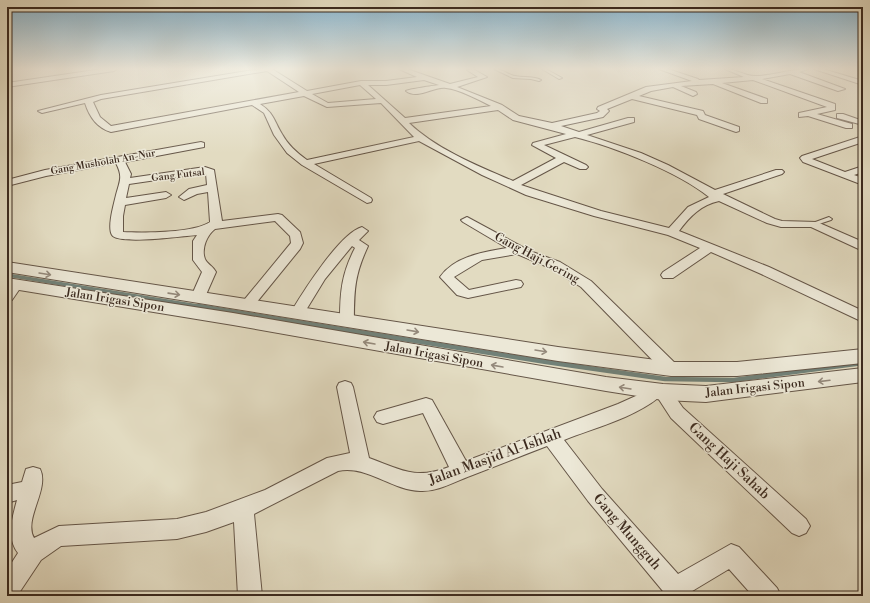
<svg xmlns="http://www.w3.org/2000/svg" width="870" height="603" font-family="'Libre Bodoni',serif">
<style>
.lines{fill:none;stroke-linecap:round;stroke-linejoin:round}
.stream-far1{stroke:#718178;stroke-width:3.5}
.stream{stroke:#718178;stroke-width:4.5}
.service-casing{stroke:#655648;stroke-width:2}
.minor-casing{stroke:#655648;stroke-width:2}
.tertiary-casing{stroke:#655648;stroke-width:2}
.service{fill:#ece8d7;fill-rule:evenodd}
.minor{fill:#ece8d7;fill-rule:evenodd}
.tertiary{fill:#ece8d7;fill-rule:evenodd}
.oneway{stroke:#94897b}
.labels{text-anchor:middle;dominant-baseline:central;stroke-width:3;stroke-linejoin:round;paint-order:stroke}
.far-street-label{font-size:10px;fill:#3b2a1f;stroke:#ece8d7}
.street-label{font-size:12px;fill:#3b2a1f;stroke:#ece8d7}
.near-street-label{font-size:14px;fill:#3b2a1f;stroke:#ece8d7}
</style>
<rect width="100%" height="100%" fill="#e2dbc1"/>
<filter id="stains"><feTurbulence type="fractalNoise" baseFrequency=".005" numOctaves="4"/><feColorMatrix values="0 0 0 0 .2 0 0 0 0 .09 0 0 0 0 .02 0 0 0 .5 -.17"/></filter>
<radialGradient id="worn" r=".72"><stop offset=".6" stop-color="#630" stop-opacity="0"/><stop offset="1" stop-color="#630" stop-opacity=".3"/></radialGradient>
<g class="lines">
<!-- stream-far1 -->
<path class="stream-far1" d="M7 275 204 307"/>
<!-- stream -->
<path class="stream" d="M198 306 546 362 665 379 734 380 863 363"/>
<!-- service casing -->
<g class="service-casing">
<path id="service" d="M494 69C502 68 508 75 515 76 524 78 533 76 541 80L539 81 531 79 513 78Z
M542 69H546L562 78 559 79Z
M829 217 832 219 831 220 813 226 810 224Z"/>
</g>
<!-- minor casing -->
<g class="minor-casing">
<path id="minor" d="M102 69H117L114 71 7 87V83Z
M259 69H272L307 91 361 81H386L417 77 399 69H407L450 84 478 77 467 70 473 69 487 77 457 87 502 105 519 116 552 123 597 113 600 111 597 109 598 107 646 87 692 81 659 69H668L698 79 699 80 744 77 725 69C736 69 745 76 755 76 773 76 790 69 808 69L799 72 845 89 838 91 790 74 762 79 835 104V110L817 114 852 124V128H846L808 116 799 117V113L827 107 753 80 722 83 767 99V103H761L713 84 681 86 696 92 697 94 693 96 673 87 651 91 639 96 703 111 705 115 739 127V131L736 132 699 119 697 115 632 99 607 109 609 111 603 117 561 126 579 132 628 118H634V122L587 135 641 153 668 165 715 190 776 170H782L784 172 782 174 723 194 775 219 782 221 817 222 863 242V251L811 227H781L767 223 719 201C701 205 690 216 679 231L769 267 863 311V322L759 273 711 252 673 278H663L661 275 663 272 700 248 668 235 594 216 526 195 482 175 419 141 314 164 371 198 372 200 371 202 367 203 302 165 287 153 274 135 264 113 252 105 111 132C97 128 89 116 85 103L42 113 38 111 101 95ZM267 71 299 92 111 126 100 117 93 102 101 99ZM424 80 439 85C432 86 410 89 406 91 418 100 434 86 446 88 459 89 479 100 491 106L405 118 368 85H386ZM360 85 376 99 328 103 312 94ZM304 96 327 107 381 103 414 137 307 160C297 153 288 145 282 134 274 121 274 113 260 104ZM498 110 513 120 566 134 533 143 532 145 556 158 513 181C478 166 436 149 409 123ZM575 137C615 147 678 172 709 197L688 207 669 228 601 211 521 185 564 162 580 169H586L588 167 586 165 544 145Z
M814 69H823L863 81V85Z
M859 69H863V71L860 70Z
M837 114H843L863 121V125L837 118Z
M863 136V142L812 159 845 172 863 166V172L854 175 863 178V185L803 162 800 158 802 156Z
M201 142 204 143V147L125 162 131 174 130 178 205 167 214 170 222 221 278 214 282 215 300 232 303 243 300 249 252 308H242L240 305 291 243 290 236 275 221 215 229C207 235 201 249 205 259 207 264 213 266 216 272L205 297 203 300H193L191 297 202 272 193 260V241L197 235C184 236 118 245 112 235 107 227 114 204 116 195 120 180 123 177 116 163L46 176 7 186V180L45 170ZM204 173 206 174 207 185 189 189 179 197 184 200 197 194 208 192 210 222C194 233 144 233 123 232V216L125 205 166 198 171 195 166 192 126 198 129 184Z
M467 217 530 251 560 262 591 281 677 365 679 369 677 373 671 375 665 373 581 287 550 268 517 254 482 260 454 277 469 290 516 280 521 281 523 284 521 287 468 298 457 295 440 277C455 256 484 252 507 248L463 222 461 220Z
M362 227 368 231 359 240 368 246C355 274 354 289 354 319L352 322H342L340 319C340 291 342 273 355 248L352 246 325 279 303 315H293L291 312C303 292 340 233 362 227Z
M16 280 21 281 23 284 12 300 7 301V287L11 281Z
M345 381 351 383 353 387 369 458C402 470 415 480 449 467L423 413 383 424 377 422 374 417 377 412 426 398 432 400 466 461 618 404 638 395 650 387 656 385 669 388 683 408 806 519 810 526 806 533 799 536 792 533 671 418 658 398C633 418 594 428 564 440L602 489 678 574 731 544 739 547 777 588 781 596H753L729 569 684 596H667L588 501 547 446C521 456 496 466 470 476 454 482 437 492 420 491 391 490 367 465 338 471L254 514 262 596H238L234 522 206 532 177 539 61 546 41 560 17 596H7V570L18 553C6 537 12 519 17 500L7 503V485L22 482 26 469 33 467 40 469C50 489 23 519 34 538L59 526 177 519 206 512 265 490 327 458 350 453 337 387 339 383Z"/>
</g>
<!-- tertiary casing -->
<g class="tertiary-casing">
<path id="tertiary" d="M7 262 558 347 671 362H737L863 349V363L737 376H671L558 361 7 272Z
M7 278 233 313 606 377 663 384 706 386 863 368V382L706 402 663 400 606 391 233 325 7 288Z"/>
</g>
<!-- service -->
<use href="#service" class="service"/>
<!-- minor -->
<use href="#minor" class="minor"/>
<!-- tertiary -->
<use href="#tertiary" class="tertiary"/>
</g>
<!-- one-way arrows -->
<defs><path id="oneway-shaft" d="M-6 0H5M1.5-3L5.5 0L1.5 3" fill="none" stroke-width="1.6" stroke-linecap="round" stroke-linejoin="round"/></defs>
<g class="oneway">
<use href="#oneway-shaft" transform="translate(45 274) rotate(9)"/>
<use href="#oneway-shaft" transform="translate(174 294) rotate(8)"/>
<use href="#oneway-shaft" transform="translate(413 331) rotate(10)"/>
<use href="#oneway-shaft" transform="translate(369 343) rotate(-170)"/>
<use href="#oneway-shaft" transform="translate(541 351) rotate(9)"/>
<use href="#oneway-shaft" transform="translate(497 366) rotate(-170)"/>
<use href="#oneway-shaft" transform="translate(824 381) rotate(173)"/>
<use href="#oneway-shaft" transform="translate(625 388) rotate(-171)"/>
</g>
<!-- sky -->
<linearGradient id="sky" x2="0" y2="1"><stop stop-color="#87b7d3"/><stop offset="0.45" stop-color="#f2efe3"/><stop offset="1" stop-color="#f2efe3" stop-opacity="0"/></linearGradient>
<rect width="870" height="153" fill="url(#sky)"/>
<g class="labels">
<!-- far-street labels -->
<g class="far-street-label">
<text transform="translate(103 162) rotate(-10)">Gang Musholah An-Nur</text>
<text transform="translate(178 175) rotate(-7)">Gang Futsal</text>
</g>
<!-- street labels -->
<g class="street-label">
<text transform="translate(537 258) rotate(28)">Gang Haji Gering</text>
<text transform="translate(115 300) rotate(9)">Jalan Irigasi Sipon</text>
<text transform="translate(434 355) rotate(10)">Jalan Irigasi Sipon</text>
<text transform="translate(755 388) rotate(-6)">Jalan Irigasi Sipon</text>
</g>
<!-- near-street labels -->
<g class="near-street-label">
<text transform="translate(495 457) rotate(-20)">Jalan Masjid Al-Ishlah</text>
<text transform="translate(729 461) rotate(43)">Gang Haji Sahab</text>
<text transform="translate(627 532) rotate(49)">Gang Mungguh</text>
</g>
</g>
<!-- margin -->
<rect width="870" height="603" fill="none" stroke="#e2dbc1" stroke-width="24"/>
<rect x="8" y="8" width="854" height="587" fill="none" stroke="#3b2a1f" stroke-width="2"/>
<rect x="12" y="12" width="846" height="579" fill="none" stroke="#3b2a1f"/>
<rect width="100%" height="100%" filter="url(#stains)"/>
<rect width="100%" height="100%" fill="url(#worn)"/>
</svg>
